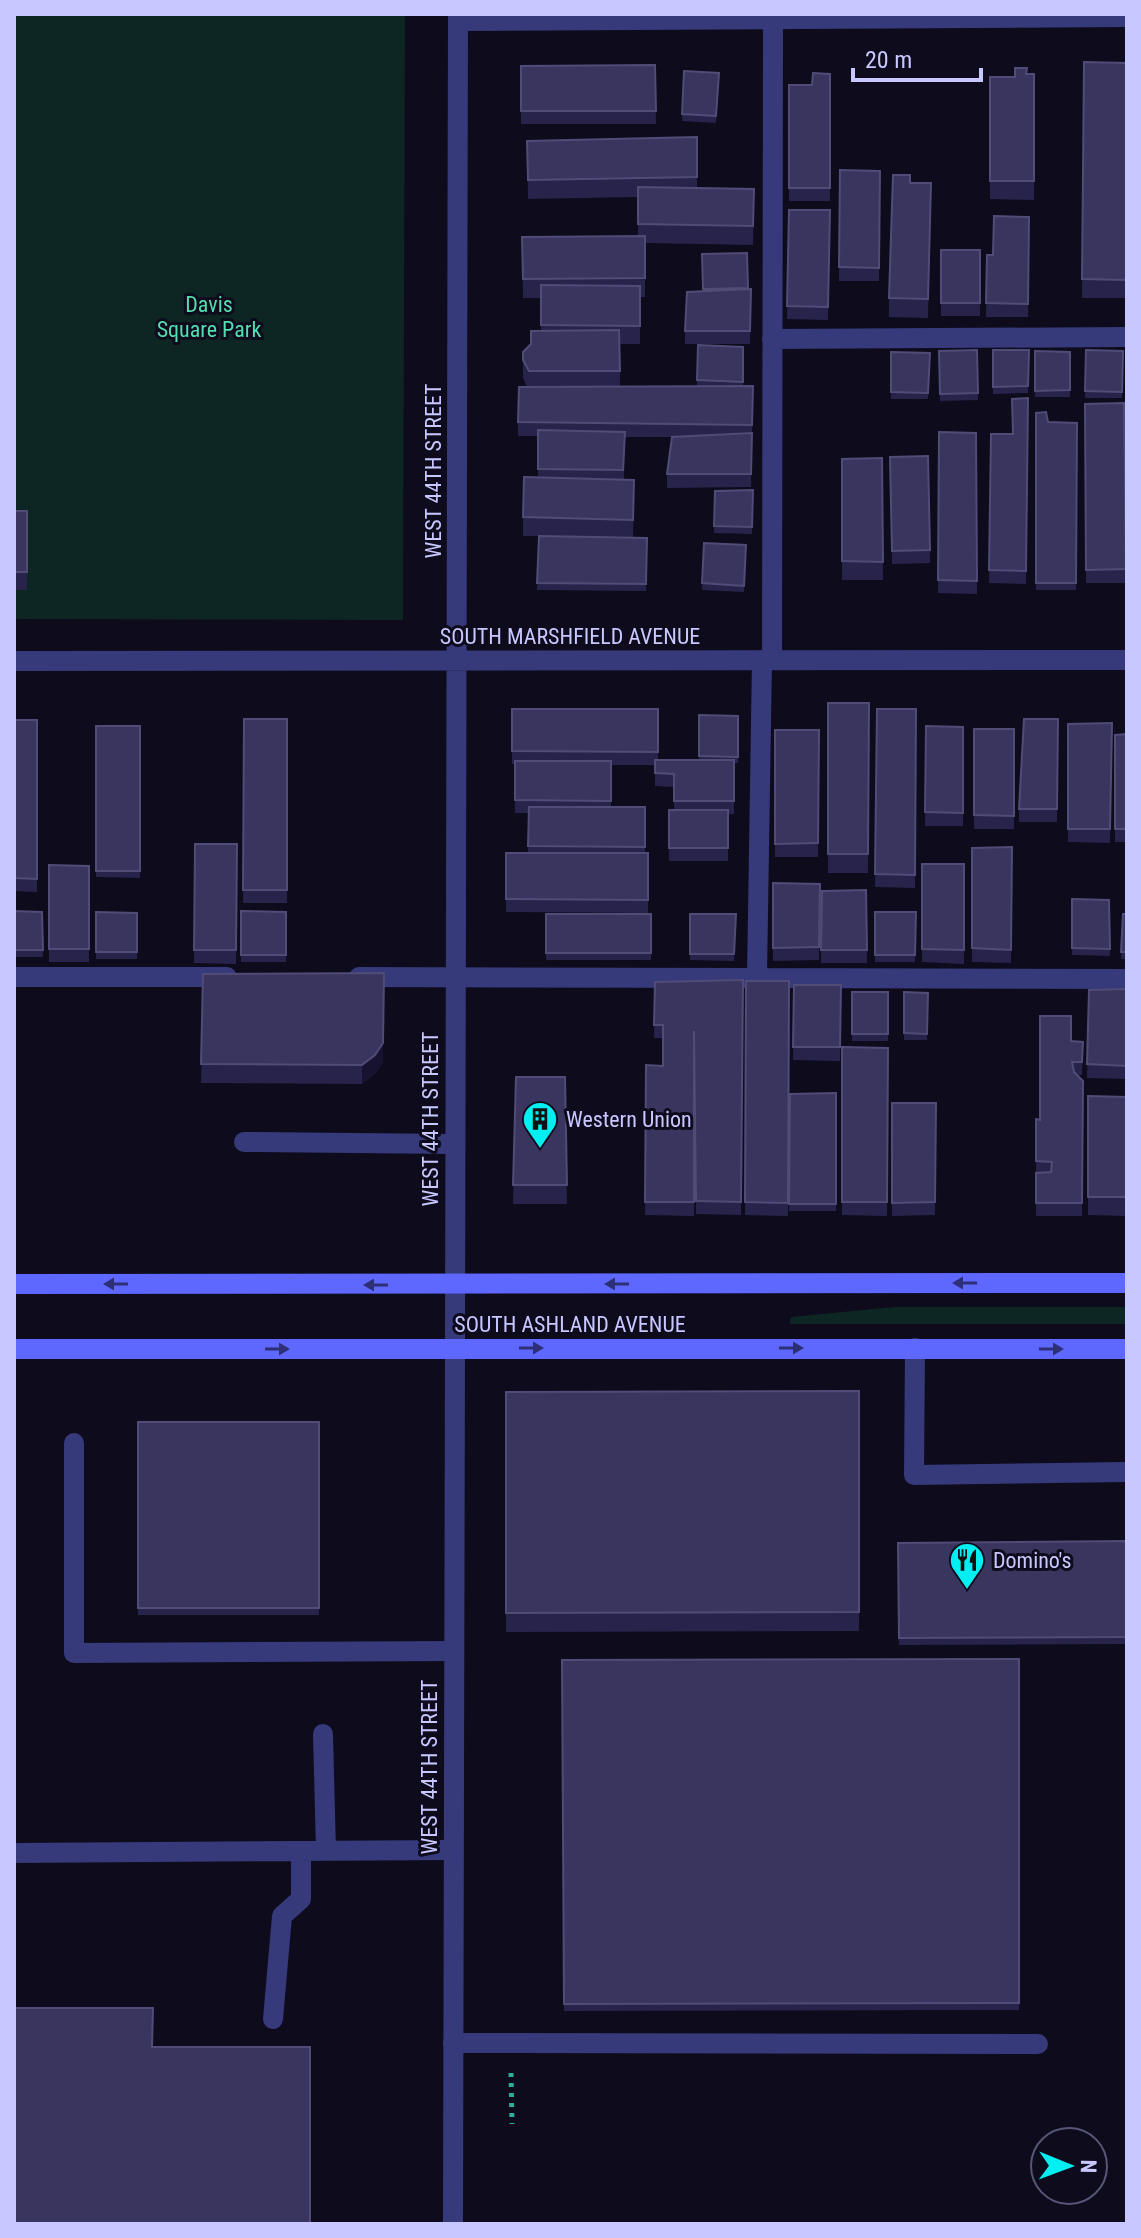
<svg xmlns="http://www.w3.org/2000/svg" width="1141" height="2238" font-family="'Roboto Condensed',sans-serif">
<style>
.green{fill:#0e2623}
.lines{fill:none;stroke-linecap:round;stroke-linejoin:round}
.path{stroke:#2dad9a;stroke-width:5;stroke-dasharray:4 6;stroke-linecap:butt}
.lane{stroke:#363a7b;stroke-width:20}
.street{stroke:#363a7b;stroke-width:20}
.secondary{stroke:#5e68ff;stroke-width:20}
.wall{fill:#28234b}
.shaded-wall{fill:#161230}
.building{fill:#39355e;stroke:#504c77;stroke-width:2}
.oneway{fill:#2d3077}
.labels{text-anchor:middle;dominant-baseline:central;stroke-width:6;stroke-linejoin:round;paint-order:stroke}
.park-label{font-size:22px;fill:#54deaf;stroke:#0d0b1c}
.street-label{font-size:22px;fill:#c8c7ff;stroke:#0d0b1c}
.poi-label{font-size:22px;fill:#c8c7ff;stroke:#0d0b1c;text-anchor:start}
</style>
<rect width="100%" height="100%" fill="#0d0b1c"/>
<!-- green -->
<path class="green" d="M14 14H405L403 620 14 619Z
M894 1307H1127V1324H790L791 1317Z"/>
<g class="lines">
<!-- path -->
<path class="path" d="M511 2073 512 2124"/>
<!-- lane -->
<path class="lane" d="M772 339 1127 337
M772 660 773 14
M14 977H227
M359 977 1127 979
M757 977 762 660
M244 1142 454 1144
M915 1348 914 1475 1127 1472
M74 1443V1653L454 1651
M323 1734 326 1851
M14 1853 453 1850
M273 2019 282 1916 301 1899V1851
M453 2043 1038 2044"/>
<!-- street -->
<path class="street" d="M458 21 1127 17
M14 661 1127 660
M453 2224 458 14"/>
<!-- secondary -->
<path class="secondary" d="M14 1284 1127 1283
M14 1349H1127"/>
</g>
<!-- wall -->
<path class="wall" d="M1084 62 1127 63V298H1082Z
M655 65 656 124H521V66Z
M684 71 719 73 716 123 682 121Z
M830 74V201H789V85H812Z
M1026 74H1034V200L990 199V77H1015Z
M697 137V188L754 208 753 245 645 243V297H640V344H620V386H697L698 345 743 347V386H753L751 487 667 488V474L672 437H625L624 480H634L633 538H647L646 591 537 590 539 536H523V517L538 478V436H518V422L527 387 523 378V352L531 345 541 331V298H523L522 237 638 236V197L528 199 527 141Z
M840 170 880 171 879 281H839Z
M910 183H931L928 318 889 317V298Z
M789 210H830L828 320 787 319Z
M1029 217 1028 317H986L987 255H993Z
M941 250H980V316H941Z
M747 253 748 289H751L750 344H685V331L703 291 702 254Z
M977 350 978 400 940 401 939 351Z
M993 350H1029L1028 393 993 394Z
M1086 350 1123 351 1122 398H1085Z
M1035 351 1070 352V397H1035Z
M891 352 930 353 928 399H891Z
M1028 398 1026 584 989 583 991 434H1012Z
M1124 403 1126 583H1086L1085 404Z
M1036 413 1048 422 1077 423 1076 590H1036Z
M939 432 976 433 977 594 938 593Z
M928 456 930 563 892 564 890 457Z
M882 458 883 580H842V459Z
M753 490 752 534 714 533 715 491Z
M14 511H27V590H14Z
M704 543 746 545 744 592 702 590Z
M828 703H869L868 873H828Z
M512 709H658V760H699V715L738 716V763H734V814H728V861H669V810H674V787L655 786V765H611V807H645V853H648V913L506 912V853H528L529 813H515V764H512Z
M877 709H916L915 888 875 887Z
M244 719H287V903H243Z
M1058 719 1057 822H1019V809Z
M14 720H37V892L14 891Z
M1112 723 1110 843 1068 842V724Z
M96 726H140V878L96 877Z
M926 726 963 727V826H925Z
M974 729H1014V829H974Z
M775 730H819L818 857H775Z
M1127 734V842H1115V735Z
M195 844H237L236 964 194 963Z
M1012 847 1011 963 972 962V848Z
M922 864H964V964L922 962Z
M49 865 89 866V962H49Z
M773 883 820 884 819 960 773 961Z
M866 890 867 963H821L822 891Z
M1072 899 1109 900 1110 956 1072 955Z
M14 911 42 912 43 957H14Z
M241 911 286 912V962H241Z
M96 912 137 913V959H96Z
M875 912H916L915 962H875Z
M546 914H651V960H546Z
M690 914H736L734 961 690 960Z
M1123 914H1127V959H1121Z
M203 974 383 1062 375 1074 362 1084 201 1083Z
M743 980 741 1215 696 1214 694 1045V1216L645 1215 646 1065 663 1066V1038H654L655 982Z
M746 981H789L788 1216 745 1215Z
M794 985H841L840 1061 793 1060Z
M1127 989V1079L1087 1078 1089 990Z
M852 992H888V1041H852Z
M904 992 928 993 927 1040H904Z
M1071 1041 1083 1042 1082 1075H1077L1083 1081 1082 1216H1036V1119L1040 1120Z
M842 1047 888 1048 887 1216 842 1215Z
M516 1077H565L567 1204H513Z
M836 1093V1211H789L790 1094Z
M1088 1096 1127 1097V1216L1088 1215Z
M892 1103H936L935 1215 892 1216Z
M859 1391V1631L506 1632V1392Z
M138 1422H319V1615H138Z
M1127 1541V1644L899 1645 898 1543Z
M1019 1659V2010L564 2011 562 1660Z"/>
<!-- shaded-wall -->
<path class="shaded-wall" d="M384 973 383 1062 375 1074 362 1084V1065Z"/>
<!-- building -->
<path class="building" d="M1084 62 1127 63V280L1082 279Z
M655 65 656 111H521V66Z
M1015 68H1027L1026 74H1034V181H990V77H1015Z
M684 71 719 73 716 116 682 114Z
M813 73 830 74V188H789V85H812Z
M697 137V177L528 180 527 141Z
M840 170 880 171 879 268 839 267Z
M893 175H910V183H931L928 299 889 298Z
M638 187 754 189 753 226 638 224Z
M789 210H830L828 307 787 306Z
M994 216 1029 217 1028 304 986 303 987 255H993Z
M645 236V278L523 279 522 237Z
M941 250H980V303H941Z
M747 253 748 288 703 289 702 254Z
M541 285 640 286V326L541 325Z
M751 289 750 331H685L687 292Z
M619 330 620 371H529L523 360V352L531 344V331Z
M698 345 743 347V382L697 380Z
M977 350 978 393 940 394 939 351Z
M993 350H1029L1028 386 993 387Z
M1086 350 1123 351 1122 392 1085 391Z
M1035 351 1070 352V390L1035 391Z
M891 352 930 353 928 393 891 392Z
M753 386 752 425 518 422 519 387Z
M1028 398 1026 571 989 570 991 434H1013L1012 399Z
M1124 403 1126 569 1086 570 1085 404Z
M1046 412 1048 422 1077 423 1076 583H1036V413Z
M538 430 625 432 623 470 538 469Z
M939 432 976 433 977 581 938 580Z
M752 433 751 474H667L672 437Z
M928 456 930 550 892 551 890 457Z
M882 458 883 562 842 561V459Z
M524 477 634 480 633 520 523 517Z
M753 490 752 527 714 526 715 491Z
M14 511H27V572H14Z
M539 536 647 538 646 584 537 583Z
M704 543 746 545 744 586 702 583Z
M828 703H869L868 854H828Z
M512 709H658V752L512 751Z
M877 709H916L915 875 875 874Z
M699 715 738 716V757L699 756Z
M244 719H287V890H243Z
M1024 719H1058L1057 809H1019Z
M14 720H37V879L14 878Z
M1112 723 1110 829H1068V724Z
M96 726H140V871H96Z
M926 726 963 727V813L925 812Z
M974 729H1014V816L974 815Z
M775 730H819L818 843 775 844Z
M1127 734V829H1115V735Z
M655 760H734V801H674V774L655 773Z
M515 761H611V801L515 800Z
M529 807H645V847L528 846Z
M669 810H728V848H669Z
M195 844H237L236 950H194Z
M1012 847 1011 950 972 948V848Z
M506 853H648V900L506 899Z
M922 864H964V950L922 949Z
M49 865 89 866V949H49Z
M773 883 820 884 819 947 773 948Z
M866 890 867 950H821L822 891Z
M1072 899 1109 900 1110 949 1072 948Z
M14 911 42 912 43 950H14Z
M241 911 286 912V955H241Z
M96 912 137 913V952H96Z
M875 912H916L915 955H875Z
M546 914H651V953H546Z
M690 914H736L734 954H690Z
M1123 914H1127V952H1121Z
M384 973 383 1043 375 1055 362 1065 201 1064 203 974Z
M743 980 741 1202 696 1201 694 1031V1202H645L646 1065 663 1066V1025H654L655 982Z
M746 981H789L788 1203 745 1202Z
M794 985H841L840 1047H793Z
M1127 989V1066L1087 1064 1089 990Z
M852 992H888V1034H852Z
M904 992 928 993 927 1034 904 1033Z
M1040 1016H1071V1041L1083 1042 1082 1062H1072L1074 1072 1083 1081 1082 1203H1036V1173L1051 1172 1052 1162 1036 1161V1119L1040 1120Z
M842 1047 888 1048 887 1202H842Z
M516 1077H565L567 1185H513Z
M836 1093V1204H789L790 1094Z
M1088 1096 1127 1097V1197H1088Z
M892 1103H936L935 1202 892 1203Z
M859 1391V1612L506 1613V1392Z
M138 1422H319V1608H138Z
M1127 1541V1637L899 1638 898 1543Z
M1019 1659V2003L564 2004 562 1660Z
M14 2008H153L152 2047H310V2224H14Z"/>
<!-- one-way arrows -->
<defs><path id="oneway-solid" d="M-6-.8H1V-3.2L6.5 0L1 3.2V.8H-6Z" transform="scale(2)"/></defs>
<g class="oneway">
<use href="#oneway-solid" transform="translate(965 1283) rotate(180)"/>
<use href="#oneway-solid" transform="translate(116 1284) rotate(-180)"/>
<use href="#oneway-solid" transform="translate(617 1284) rotate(180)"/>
<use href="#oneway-solid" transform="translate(376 1285) rotate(-180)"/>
<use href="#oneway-solid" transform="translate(531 1348)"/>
<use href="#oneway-solid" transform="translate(791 1348)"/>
<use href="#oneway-solid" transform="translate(277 1349)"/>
<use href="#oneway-solid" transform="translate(1051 1349)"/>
</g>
<!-- icons -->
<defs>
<g id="building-pin" transform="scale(1.8)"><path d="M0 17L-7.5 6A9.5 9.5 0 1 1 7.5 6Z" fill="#01eff1" stroke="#0d0b1c"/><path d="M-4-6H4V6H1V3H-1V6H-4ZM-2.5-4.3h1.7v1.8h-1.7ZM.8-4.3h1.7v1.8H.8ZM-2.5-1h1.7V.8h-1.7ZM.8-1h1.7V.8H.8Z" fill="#111"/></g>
<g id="restaurant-pin" transform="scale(1.8)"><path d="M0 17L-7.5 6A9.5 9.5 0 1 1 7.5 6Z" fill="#01eff1" stroke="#0d0b1c"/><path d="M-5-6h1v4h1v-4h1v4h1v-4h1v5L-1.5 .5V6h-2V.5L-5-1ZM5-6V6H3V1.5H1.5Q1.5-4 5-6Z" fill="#111"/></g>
</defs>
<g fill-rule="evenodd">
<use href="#building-pin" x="540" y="1119"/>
<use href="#restaurant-pin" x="967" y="1560"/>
</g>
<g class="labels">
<!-- park labels -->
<g class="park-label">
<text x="209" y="304">Davis<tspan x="209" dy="25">Square Park</tspan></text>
</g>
<!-- street labels -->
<g class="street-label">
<text transform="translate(433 471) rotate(-90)">WEST 44TH STREET</text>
<text x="570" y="636">SOUTH MARSHFIELD AVENUE</text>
<text transform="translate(430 1119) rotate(-90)">WEST 44TH STREET</text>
<text x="570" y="1324">SOUTH ASHLAND AVENUE</text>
<text transform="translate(429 1767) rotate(-90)">WEST 44TH STREET</text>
</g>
<!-- poi labels -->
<g class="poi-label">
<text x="566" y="1119">Western Union</text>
<text x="993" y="1560">Domino's</text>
</g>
</g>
<!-- border -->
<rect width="1141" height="2238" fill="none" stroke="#c8c7ff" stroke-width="32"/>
<!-- north arrow -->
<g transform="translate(1069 2166) rotate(91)"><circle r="38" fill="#0d0b1c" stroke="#585677" stroke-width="2"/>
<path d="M0-6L14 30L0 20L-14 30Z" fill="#01eff1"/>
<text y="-12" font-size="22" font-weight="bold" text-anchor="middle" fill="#c8c7ff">N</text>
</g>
<!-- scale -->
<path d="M853 68v12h128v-12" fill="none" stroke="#c8c7ff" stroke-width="4"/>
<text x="865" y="68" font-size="24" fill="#c8c7ff" stroke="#0d0b1c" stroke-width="6" paint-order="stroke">20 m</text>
</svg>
